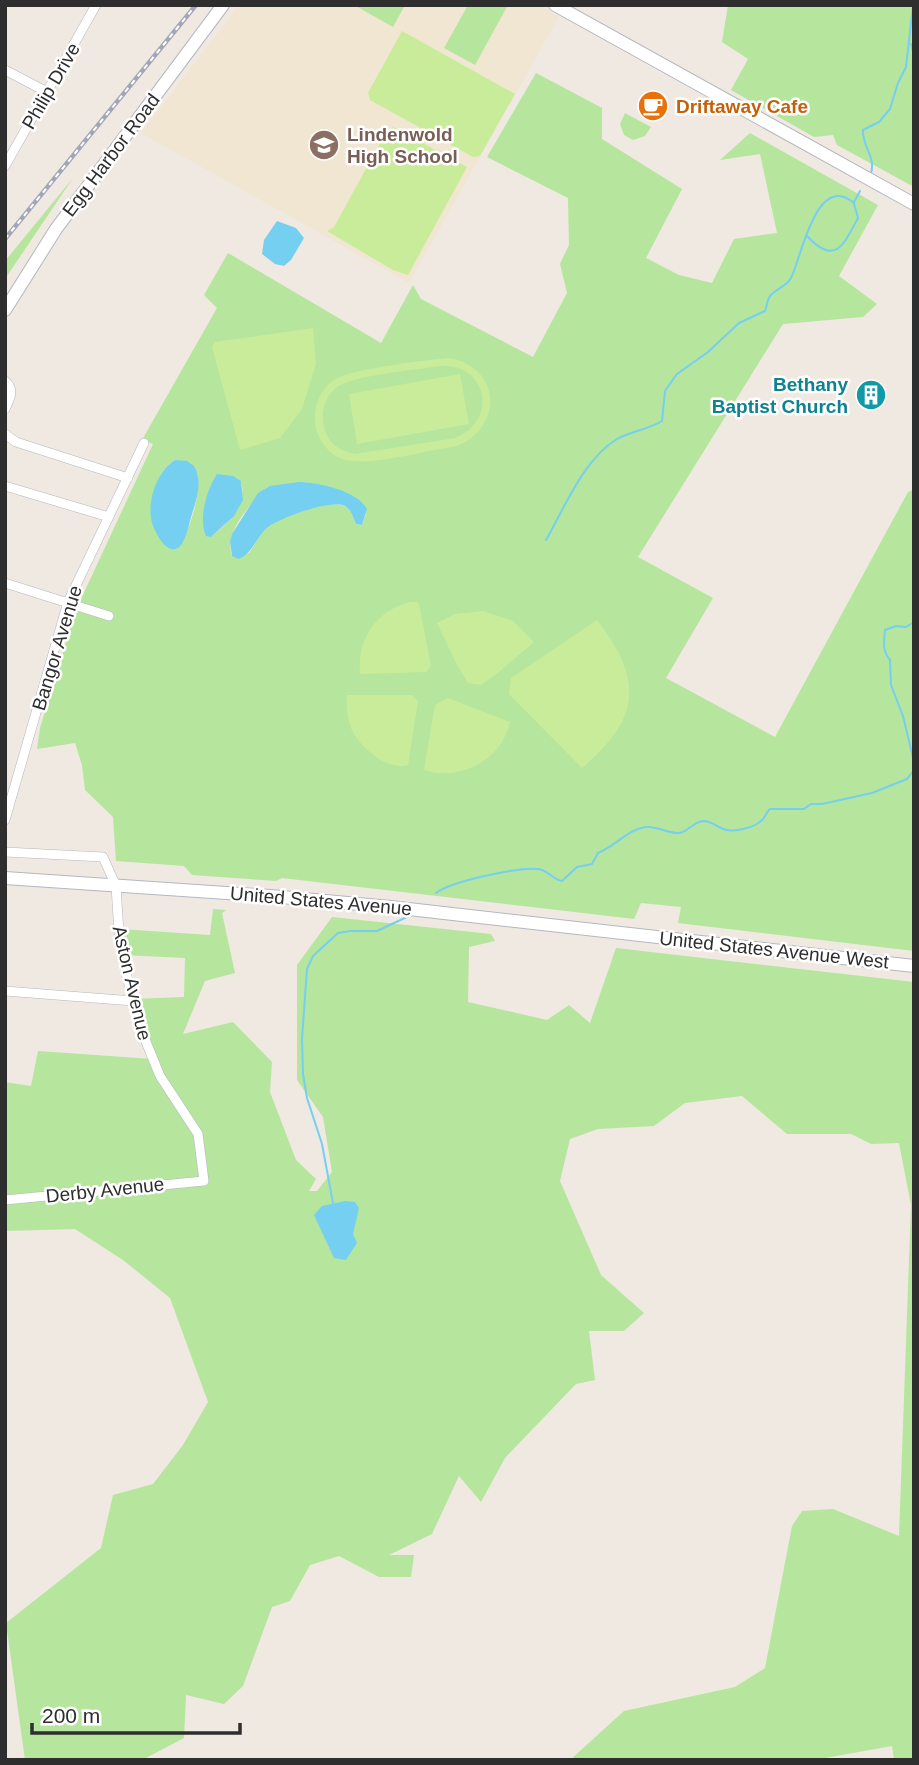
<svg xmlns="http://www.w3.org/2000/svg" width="919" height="1765" font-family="Helvetica,sans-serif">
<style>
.education{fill:#f0e6d1}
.green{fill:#b6e59e;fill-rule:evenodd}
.pitch{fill:#c9ec9a;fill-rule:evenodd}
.water{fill:#75cff0}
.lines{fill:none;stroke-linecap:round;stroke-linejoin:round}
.stream{stroke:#75cff0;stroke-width:2}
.street-casing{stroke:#b4b7c1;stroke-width:10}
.secondary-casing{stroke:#b4b7c1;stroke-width:14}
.street{stroke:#fff;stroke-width:9}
.secondary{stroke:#fff;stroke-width:12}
.rail-casing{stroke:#a3a6b8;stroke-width:4.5}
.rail{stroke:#fff;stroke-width:2;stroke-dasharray:5;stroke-linecap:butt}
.labels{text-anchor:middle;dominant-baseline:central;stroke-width:5;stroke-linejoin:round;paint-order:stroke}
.street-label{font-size:19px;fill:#2e2e2e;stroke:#fff}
.food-label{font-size:19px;font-weight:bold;fill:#c56008;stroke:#fff;text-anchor:start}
.education-label{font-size:19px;font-weight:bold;fill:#785e54;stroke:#fff;text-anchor:start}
.culture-label{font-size:19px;font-weight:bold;fill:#0d838f;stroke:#fff;text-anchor:end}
</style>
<rect width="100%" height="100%" fill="#efe9e1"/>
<!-- education -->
<path class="education" d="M239 5H539L556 15 558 18 409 283 141 133Z"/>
<!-- green -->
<path class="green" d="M354 5H405L393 27Z
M468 5H508L475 65 444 48Z
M728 5H914V187L837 145 833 135 814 137 731 90 748 59 722 42Z
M536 73 602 108V139L682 189 646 258 679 275 712 283 734 239 777 233 760 154 720 160 750 133 878 205 839 276 877 304 863 317 783 324 638 557 713 598 666 678 775 737 908 492 914 489V951L678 923 681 907 641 903 634 919 282 878 276 881 192 875 184 866 116 861 113 817 85 790 82 765 75 743 37 749 40 728 75 612 153 444 142 440 217 308 204 295 228 253 381 343 413 285 421 299 533 357 567 293 560 264 569 245 568 198 487 157ZM175 460 198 475C200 498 191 525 180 545L151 506C154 489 159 469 175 460ZM241 481C248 506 229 522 211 537L204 511 210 489ZM305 482 346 493 366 514 362 525 356 524C353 517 352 510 344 506 331 499 281 517 269 526 260 533 255 544 249 553L232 556C223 532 251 504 266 488Z
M625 113 651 127 645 136 633 140 624 135 620 124Z
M73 178 5 279V261Z
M213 909 226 910 222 913 235 973 205 981 183 1034 233 1022 272 1062 270 1092 296 1160 316 1179 309 1191H317L332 1172 323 1117 297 1080V965L332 917 491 934 495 941 469 947 468 1002 547 1020 569 1005 590 1023 616 948 914 982V1760H894L892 1746 814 1760H570L624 1711 735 1687 765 1668 792 1526 802 1511 833 1509 899 1536 911 1205 899 1143 871 1144 851 1134H787L742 1096 685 1103 654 1126 598 1129 570 1139 560 1181 601 1275 644 1313 624 1331H589L595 1380 576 1384 505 1458 481 1502 459 1476 432 1534 389 1555H414L411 1577H379L339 1556 310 1565 290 1601 272 1607 243 1686 224 1704 186 1695 184 1738 142 1760H25L6 1623 101 1548 113 1495 153 1484 183 1445 208 1402 170 1298 123 1260 75 1229 5 1231V1082L31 1086 38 1051 152 1059 132 999 184 997 185 958 122 955 120 929 210 935Z"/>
<!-- pitch -->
<path class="pitch" d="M402 31 515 94 480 156 473 157 370 100 368 93Z
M393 127 467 167 408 275 393 270 327 231 334 227 384 136Z
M313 328 316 364 302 409 280 438 240 450 212 347 215 342Z
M449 358C501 367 504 427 457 446 429 450 372 466 346 460 332 457 322 445 317 432 311 413 318 390 334 380 351 369 426 360 449 358ZM439 366C488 362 499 421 455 438L355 454C340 451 328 444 324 427 320 413 325 396 337 387 354 375 416 370 439 366Z
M460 374 469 424 357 444 349 394Z
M409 602H417L419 604 431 666 426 672 360 674C357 639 375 612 409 602Z
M483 611 513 621 534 642 499 672 481 685 468 683 456 663 437 623 455 614Z
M597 620C644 680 640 719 582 768L509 694 511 678Z
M347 695H412L418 701 408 765C386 771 359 746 351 728 347 717 346 706 347 695Z
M448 698 510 722C502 760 460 782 424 770L435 705Z"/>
<!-- water -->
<path class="water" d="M277 221 296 228 304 238 291 260 284 266 275 264 262 254 264 240Z
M175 460 187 461 194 466C203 481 197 498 192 514 189 523 187 537 181 545 168 561 152 528 151 518 148 498 158 470 175 460Z
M217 474 233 476 241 481 243 500 234 516 211 537 206 536C198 519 207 489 217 474Z
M299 482C317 482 358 491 367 509L362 525 356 524C353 517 352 511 345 506 331 499 280 518 268 527 256 537 253 553 239 559L232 556 230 542 232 534 258 493 270 486Z
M345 1201 355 1202 359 1208 353 1234 357 1243 346 1260 334 1258 314 1215 322 1206Z"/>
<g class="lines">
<!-- stream -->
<path class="stream" d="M911 44 914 55
M871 173C876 156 862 147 863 130L879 122 890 109 898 83 906 67 913 5
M854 202 860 191
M807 236C835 266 843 246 858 218L854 204
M546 540C565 507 583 460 617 439 629 432 647 430 662 421L665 391 677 374 708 352 739 323 765 311C767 306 767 300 770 296 776 289 787 286 791 278 801 259 816 171 854 203
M914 622 906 627 896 626 885 630C884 641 882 651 890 660L891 685 903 716 914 762
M436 893C452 881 518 867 538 869 548 870 552 879 562 881L577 867 592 864 598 853C613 847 629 830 641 828 656 824 667 834 679 833 688 832 693 822 703 821 712 821 715 826 723 829 734 833 756 828 764 818 766 815 767 811 770 809H804L811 804H822L872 793 907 779 914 770
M333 1203 322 1144 307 1098 303 1074 302 1039 307 969 313 956 338 933 350 931H377L409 916"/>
<!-- street casing -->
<g class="street-casing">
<path id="street" d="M5 70 47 92
M5 166 96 5
M5 381C15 389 10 399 5 409
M5 434 16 442 128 478
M5 486 109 517
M5 583 109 616
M5 820 68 602 144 443
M5 852 103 857 116 886 119 933 126 973 142 1032 160 1076 198 1134 204 1181 5 1200
M5 991 133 1001"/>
</g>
<!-- secondary casing -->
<g class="secondary-casing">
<path id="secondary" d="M555 5 914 204
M5 310 56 229 223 5
M5 878 271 896 391 907 914 966"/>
</g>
<!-- street -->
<use href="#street" class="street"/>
<!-- secondary -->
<use href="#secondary" class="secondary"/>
<!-- rail casing -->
<g class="rail-casing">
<path id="rail" d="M5 239 196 5"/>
</g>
<!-- rail -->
<use href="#rail" class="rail"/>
</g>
<!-- icons -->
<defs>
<g id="cafe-disc" transform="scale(1.575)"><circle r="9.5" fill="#e8710a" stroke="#fff"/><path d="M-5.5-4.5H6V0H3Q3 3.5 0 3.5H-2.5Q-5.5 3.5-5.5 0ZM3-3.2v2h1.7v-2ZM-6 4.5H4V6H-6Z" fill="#fff"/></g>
<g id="school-disc" transform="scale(1.575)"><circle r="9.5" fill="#8d6e63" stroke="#fff"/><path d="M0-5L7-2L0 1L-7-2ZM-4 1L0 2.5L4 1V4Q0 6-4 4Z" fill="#fff"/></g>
<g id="building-disc" transform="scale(1.575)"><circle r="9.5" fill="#0f9aa8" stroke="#fff"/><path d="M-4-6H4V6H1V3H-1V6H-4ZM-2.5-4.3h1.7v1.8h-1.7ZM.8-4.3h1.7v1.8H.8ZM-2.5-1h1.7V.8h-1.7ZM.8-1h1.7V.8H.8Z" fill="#fff"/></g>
</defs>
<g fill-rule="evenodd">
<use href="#cafe-disc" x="653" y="106"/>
<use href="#school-disc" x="324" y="145"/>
<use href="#building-disc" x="871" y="395"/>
</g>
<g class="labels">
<!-- street labels -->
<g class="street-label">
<text transform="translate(51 86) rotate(-60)">Philip Drive</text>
<text transform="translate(111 155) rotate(-53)">Egg Harbor Road</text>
<text transform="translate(57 648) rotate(-73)">Bangor Avenue</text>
<text transform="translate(321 901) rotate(5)">United States Avenue</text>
<text transform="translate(774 950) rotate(6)">United States Avenue West</text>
<text transform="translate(132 983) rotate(77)">Aston Avenue</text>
<text transform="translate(105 1190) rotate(-6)">Derby Avenue</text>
</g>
<!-- food labels -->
<g class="food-label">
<text x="676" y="106">Driftaway Cafe</text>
</g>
<!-- education labels -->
<g class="education-label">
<text x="347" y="134">Lindenwold<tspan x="347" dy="22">High School</tspan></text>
</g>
<!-- culture labels -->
<g class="culture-label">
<text x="848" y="384">Bethany<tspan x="848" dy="22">Baptist Church</tspan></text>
</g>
</g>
<!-- border -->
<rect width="919" height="1765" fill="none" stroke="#2e2e2e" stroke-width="14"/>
<!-- scale -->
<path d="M32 1723v10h208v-10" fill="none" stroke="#2e2e2e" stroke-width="3.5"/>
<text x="42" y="1723" font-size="21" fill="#2e2e2e" stroke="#ffffff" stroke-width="5" paint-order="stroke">200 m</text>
</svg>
